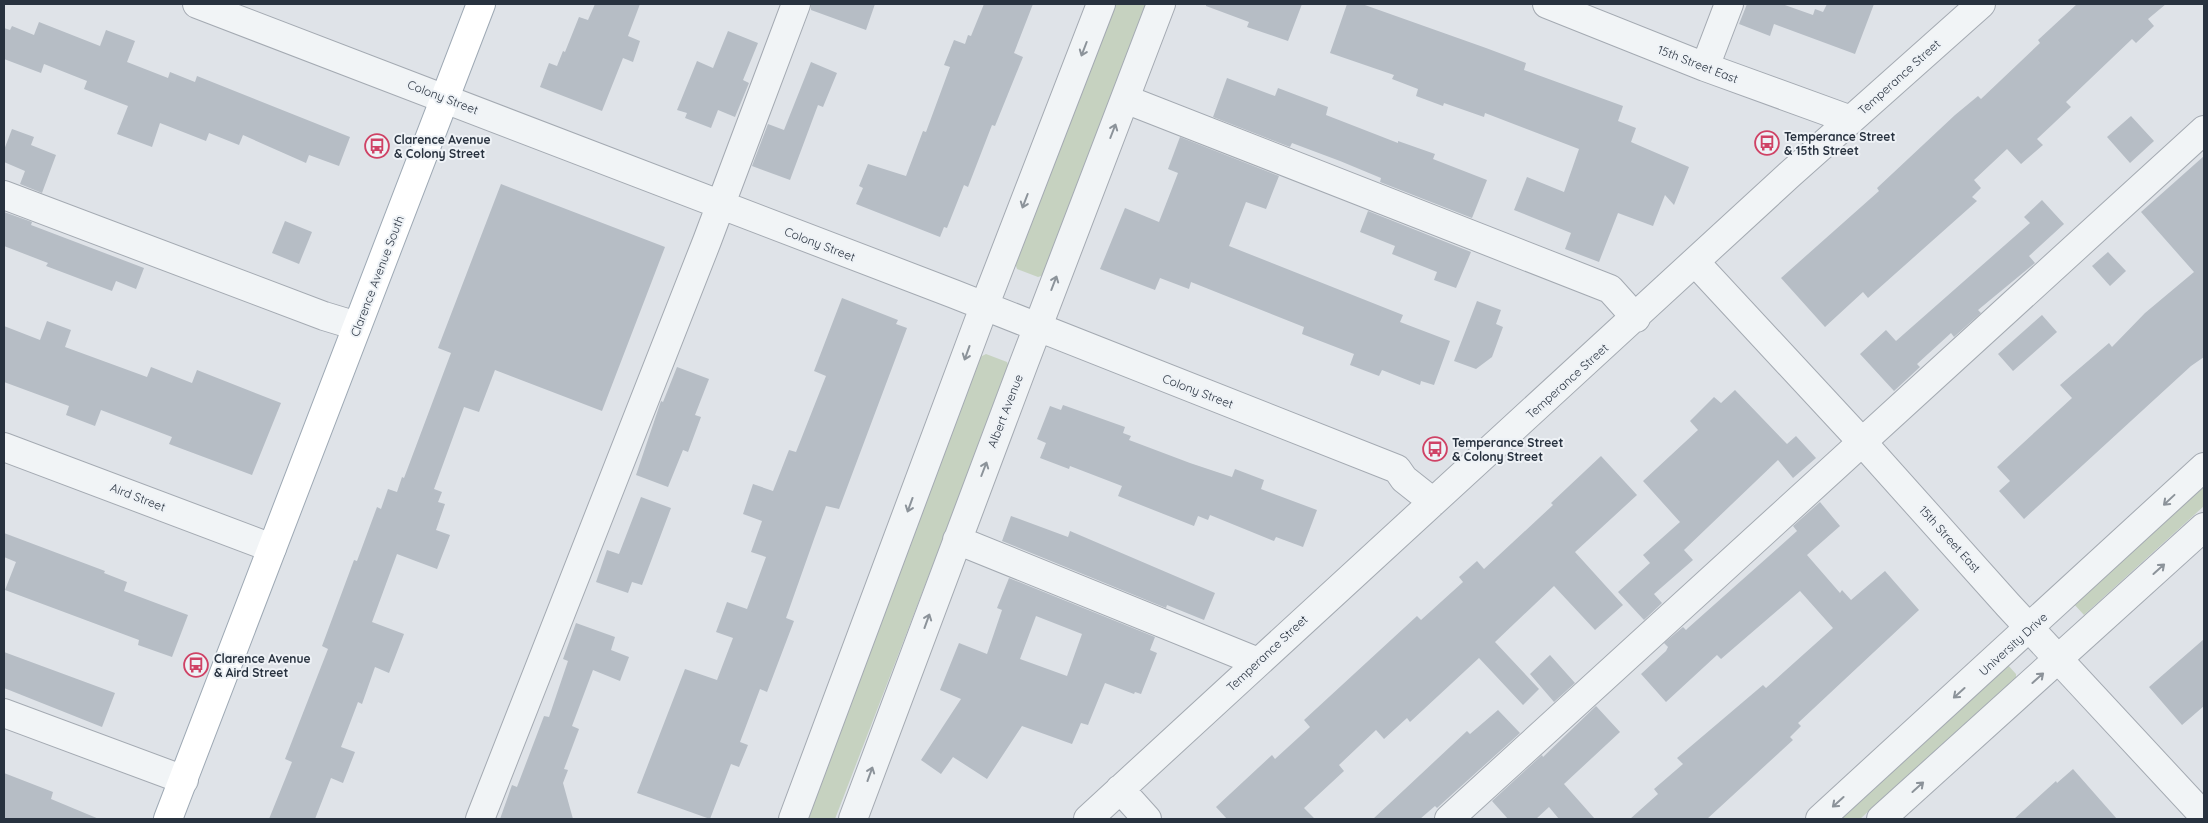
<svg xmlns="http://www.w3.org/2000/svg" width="2208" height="823" font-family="Quicksand,sans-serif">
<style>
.green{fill:#c6d2c0}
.building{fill:#b6bdc5;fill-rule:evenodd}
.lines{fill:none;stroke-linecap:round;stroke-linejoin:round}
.minor-casing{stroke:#a4aab2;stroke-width:30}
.major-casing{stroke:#9ea9b4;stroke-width:30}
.minor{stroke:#f1f4f6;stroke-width:28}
.major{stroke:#fff;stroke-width:28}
.oneway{stroke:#8c939a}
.labels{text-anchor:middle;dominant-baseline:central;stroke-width:4;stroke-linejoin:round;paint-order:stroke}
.street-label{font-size:12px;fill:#28323f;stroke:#eef2f6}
.poi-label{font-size:12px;font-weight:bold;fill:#28323f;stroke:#eef2f6;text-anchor:start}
</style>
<rect width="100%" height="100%" fill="#dfe3e8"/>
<!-- green -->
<path class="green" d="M1115 4H1148L1044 275 1038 277 1017 269 1015 263Z
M986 354 1007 362 1009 367 835 819H803L980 357Z
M2204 481V506L2084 615 2073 603Z
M2007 664 2016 674V678L1860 819H1833Z"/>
<!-- building -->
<path class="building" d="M595 4H640L628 36 640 41 633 62 623 58 602 111 540 87 549 63 557 66 563 51 565 52 579 17 588 20Z
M811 4H875L866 30 811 10Z
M984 4H1033L1014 53 1023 57 995 126 992 125 968 187 964 185 947 228 944 227 940 237 856 204 863 188 859 186 868 164 906 176 923 131 926 132 950 67 944 65 954 40 965 44 968 35 971 36Z
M1206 4H1302L1288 41 1247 27 1249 22 1206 6Z
M1347 4H1362L1486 48 1526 63 1524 70 1623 106 1618 121 1636 128 1631 142 1689 167 1674 205 1665 195 1653 226 1618 213 1599 262 1565 249 1571 233 1514 210 1527 177 1564 192 1579 149 1485 113 1484 117 1444 103 1443 106 1416 96 1418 89 1392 79 1394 75 1330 53Z
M1747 4H1782L1813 15 1815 9 1823 12 1827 4H1874L1855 54 1774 24 1770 36 1739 24Z
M2077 4H2166L2148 19 2154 26 2136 43 2132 39 2066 102 2071 107 2037 139 2043 145 2021 164 2007 149 1974 180 1981 188 1972 197 1977 201 1868 298 1863 292 1825 327 1781 278 1879 191 1877 188 1955 115 1978 96 1981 99 2040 43 2038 40Z
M39 22 100 46 106 30 135 41 127 62 168 78 170 72 195 82 197 76 350 137 339 166 309 155 306 163 243 135 239 145 209 133 206 141 160 123 152 147 117 134 128 106 84 89 87 81 44 64 41 73 4 59V28L10 30 12 26 34 35Z
M728 31 758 43 743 80 749 83 735 117 718 110 711 128 685 118 687 113 677 110 697 61 713 68Z
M811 62 837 73 823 107 818 105 790 180 752 166 768 124 784 130Z
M1227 78 1275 96 1278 88 1328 107 1326 115 1398 143V141L1435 154 1433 159 1487 180 1472 218 1380 182 1381 178 1340 161 1292 143 1290 147 1213 117Z
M2131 116 2154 141 2130 163 2107 137Z
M12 129 34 137 31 145 56 155 42 193 20 184 25 171 4 162V150Z
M1180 137 1279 176 1266 209 1246 202 1229 246 1403 315 1400 322 1450 341 1434 385 1421 381 1420 385 1382 370 1379 376 1350 365 1354 354 1302 334 1304 327 1191 282 1189 289 1160 278 1155 290 1100 269 1125 208 1159 222 1178 173 1168 169Z
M2204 156V357L2191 366 2024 519 1999 491 2010 481 1997 467 2072 398 2060 385 2109 343 2112 347 2145 313 2194 272 2141 212Z
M501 184 665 247 602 411 495 370 479 412 464 407 434 489 442 492 438 502 445 504 436 530 450 535 437 569 397 554 372 622 404 634 389 673 375 667 362 704 358 702 341 747 355 752 343 783 331 778 315 819H269L292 762 285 759 328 649 322 646 354 560 357 561 377 507 381 509 388 489 397 492 402 477 404 478 451 353 438 348Z
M2042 200 2064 224 2029 256 2035 263 1978 310 1981 313 1954 337 1951 333 1917 364 1920 367 1894 391 1860 354 1886 330 1896 341 2030 223 2024 217Z
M1368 211 1471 252 1456 288 1434 280 1437 272 1392 254 1395 246 1360 232Z
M4 212 32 222 31 225 144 268 136 289 116 281 112 291 46 266 48 263 4 246Z
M285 221 312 232 299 264 272 253Z
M2108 252 2126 271 2110 286 2092 266Z
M842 298 898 320 896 324 907 328 839 509 826 506 814 539 786 618 794 621 767 692 760 689 740 742 748 745 739 767 731 764 710 819 637 793 685 669 717 680 733 638 716 632 727 602 747 609 766 557 751 552 762 521 743 514 753 484 773 491 789 450 796 452 826 376 814 371Z
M1477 301 1501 310 1496 324 1503 327 1492 357 1476 369 1454 361Z
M2042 315 2057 332 2013 371 1998 354Z
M47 321 71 330 65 347 147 377 151 367 192 383 197 370 281 403 252 475 169 444 172 437 101 410 95 426 66 415 69 406 4 382V326L40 340Z
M677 367 709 379 695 415 701 417 688 452 683 450 668 487 636 475 661 401 663 402Z
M1735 390 1787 444 1796 436 1816 458 1793 478 1778 460 1684 550 1693 560 1654 594 1662 603 1644 620 1618 592 1650 563 1643 555 1680 522 1643 481 1698 430 1690 421 1714 397 1721 403Z
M1063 405 1125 427 1123 433 1131 436 1129 440 1190 463 1232 477 1235 469 1264 480 1261 489 1317 510 1303 547 1276 537 1274 541 1210 515 1208 520 1198 516 1194 526 1118 496 1122 486 1070 466 1069 469 1040 458 1046 443 1037 439 1050 406 1061 410Z
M1601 456 1637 495 1575 552 1623 605 1595 630 1554 586 1495 642 1539 689 1523 705 1479 658 1410 722 1407 718 1384 739 1376 730 1339 765 1344 771 1304 808 1315 819H1227L1216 807 1272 755 1275 759 1310 727 1304 720 1417 616 1421 620 1463 582 1459 577 1477 561 1484 569 1553 505 1551 503Z
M641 497 671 508 642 585 632 582 628 593 596 582 607 550 619 554Z
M1820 502 1840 526 1807 555 1840 593 1842 590 1851 600 1885 571 1919 610 1798 723 1801 726 1790 737 1793 740 1707 819H1630L1658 794 1654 789 1683 764 1677 758 1763 685 1766 688 1833 628 1800 591 1721 659 1717 655 1666 702 1641 674 1666 651 1668 647 1664 643 1683 627 1686 630 1688 628 1797 531 1793 526Z
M1011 516 1068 537 1070 531 1215 593 1204 620 1167 605 1166 608 1002 541Z
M4 533 105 571 104 573 127 582 124 591 188 615 172 657 138 645 139 640 5 590 16 562 4 557Z
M1009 578 1155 637 1150 650 1157 653 1141 694 1135 692 1134 694 1105 683 1088 725 1081 723 1072 744 1022 726 987 779 953 757 941 774 921 760 961 699 940 690 959 643 987 654 1002 610 997 608ZM1036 616 1082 634 1067 676 1020 659Z
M576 623 615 637 611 650 629 657 620 681 593 670 572 726 579 729 564 769 568 770 563 783 573 819H500L512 785 517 787 544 716 549 717 568 661 563 659Z
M2204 639V706L2182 725 2149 687Z
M4 652 115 693 102 727 4 688Z
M1550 655 1575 683 1554 702 1530 674Z
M1596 706 1620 732 1564 784 1595 819H1559L1549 807 1536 819H1508L1492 801 1542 755 1543 757Z
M1498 710 1520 733 1437 808 1435 806 1420 819H1373L1467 731 1470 734Z
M2073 769 2117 819H2014L2056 781 2057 783Z
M4 773 53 792 51 799 99 819H4Z"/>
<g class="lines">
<!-- minor casing -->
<g class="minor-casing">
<path id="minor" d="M197 4 954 294 1397 469 1404 479 1433 502
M1547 4 1705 67 1851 120
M1705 67 1729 4
M1125 99 1610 289 1636 318
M4 195 324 316 357 326
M1695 262 1863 443 2008 605 2204 816
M4 447 272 548
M957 540 1258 662
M4 713 184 780
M1120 789 1147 819
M480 819 707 241 796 4
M793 819 984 307 1101 4
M853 819 1024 363 1161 4
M1088 819 1789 175 1981 4
M1449 819 2204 130
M1820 819 2204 467
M1881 819 2204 527"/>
</g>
<!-- major casing -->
<g class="major-casing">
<path id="major" d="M168 819 481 4"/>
</g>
<!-- minor -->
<use href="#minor" class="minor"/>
<!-- major -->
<use href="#major" class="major"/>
</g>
<!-- one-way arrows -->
<defs><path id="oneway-shaft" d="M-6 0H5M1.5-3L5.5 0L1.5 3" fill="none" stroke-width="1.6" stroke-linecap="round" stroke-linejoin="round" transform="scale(1.25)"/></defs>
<g class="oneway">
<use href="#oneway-shaft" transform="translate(1084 49) rotate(111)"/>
<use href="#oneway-shaft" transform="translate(1113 131) rotate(-69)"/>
<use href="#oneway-shaft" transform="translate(1025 201) rotate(111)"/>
<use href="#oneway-shaft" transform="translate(1054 283) rotate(-69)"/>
<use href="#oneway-shaft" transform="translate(967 353) rotate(110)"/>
<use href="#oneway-shaft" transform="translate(984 469) rotate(-69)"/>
<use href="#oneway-shaft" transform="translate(2169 500) rotate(137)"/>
<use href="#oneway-shaft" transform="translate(910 505) rotate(110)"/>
<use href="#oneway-shaft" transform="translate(2159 569) rotate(-42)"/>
<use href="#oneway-shaft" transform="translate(927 621) rotate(-70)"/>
<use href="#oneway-shaft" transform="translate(2038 678) rotate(-42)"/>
<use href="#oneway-shaft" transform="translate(1959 693) rotate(138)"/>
<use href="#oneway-shaft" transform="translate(870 774) rotate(-70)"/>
<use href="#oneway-shaft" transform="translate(1918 787) rotate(-42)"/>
<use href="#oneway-shaft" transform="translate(1838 802) rotate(138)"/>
</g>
<!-- icons -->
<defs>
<g id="bus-ring" transform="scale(1.25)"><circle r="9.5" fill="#eef2f6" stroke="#cf4265" stroke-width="1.5"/><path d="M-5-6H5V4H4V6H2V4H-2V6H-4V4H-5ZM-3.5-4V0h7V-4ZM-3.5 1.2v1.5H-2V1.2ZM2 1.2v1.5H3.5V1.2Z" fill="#cf4265"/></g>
</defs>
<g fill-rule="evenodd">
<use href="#bus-ring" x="1767" y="143"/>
<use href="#bus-ring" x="377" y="146"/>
<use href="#bus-ring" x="1435" y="449"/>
<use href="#bus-ring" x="196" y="665"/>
</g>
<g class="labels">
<!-- street labels -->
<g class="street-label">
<text transform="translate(1698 64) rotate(21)">15th Street East</text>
<text transform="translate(1899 77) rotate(-42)">Temperance Street</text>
<text transform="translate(443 97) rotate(21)">Colony Street</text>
<text transform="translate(820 244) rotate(21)">Colony Street</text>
<text transform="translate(377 276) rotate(-69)">Clarence Avenue South</text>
<text transform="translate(1567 381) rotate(-42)">Temperance Street</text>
<text transform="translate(1198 391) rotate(21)">Colony Street</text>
<text transform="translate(1005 411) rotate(-69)">Albert Avenue</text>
<text transform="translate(138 497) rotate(21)">Aird Street</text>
<text transform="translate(1950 539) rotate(48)">15th Street East</text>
<text transform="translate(2013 644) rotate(-42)">University Drive</text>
<text transform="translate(1267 653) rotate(-43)">Temperance Street</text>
</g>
<!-- poi labels -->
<g class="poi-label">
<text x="1784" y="136">Temperance Street<tspan x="1784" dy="14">&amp; 15th Street</tspan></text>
<text x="394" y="139">Clarence Avenue<tspan x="394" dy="14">&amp; Colony Street</tspan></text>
<text x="1452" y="442">Temperance Street<tspan x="1452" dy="14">&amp; Colony Street</tspan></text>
<text x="214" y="658">Clarence Avenue<tspan x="214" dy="14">&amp; Aird Street</tspan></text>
</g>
</g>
<!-- border -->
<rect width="2208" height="823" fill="none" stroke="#28323f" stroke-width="10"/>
</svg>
